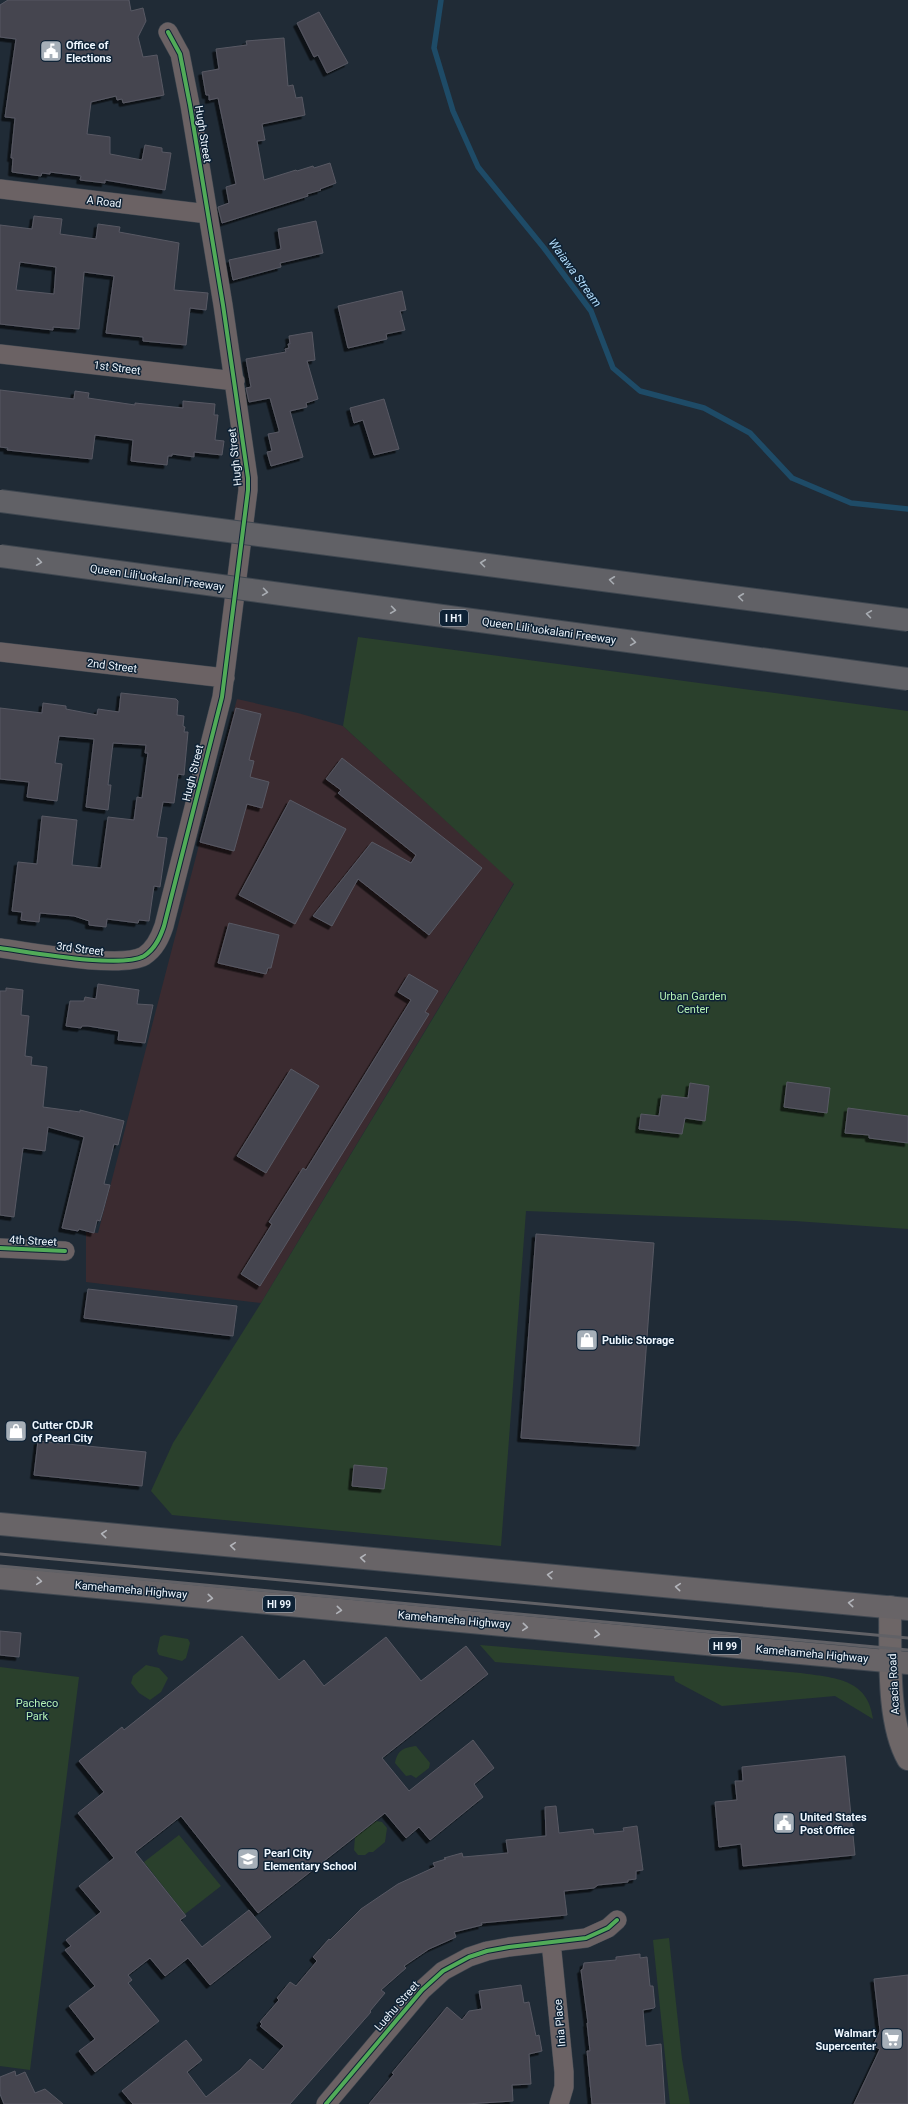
<svg xmlns="http://www.w3.org/2000/svg" width="908" height="2104" font-family="Roboto,sans-serif">
<style>
.industrial{fill:#3b2b30}
.green{fill:#2a402c}
.lines{fill:none;stroke-linecap:round;stroke-linejoin:round}
.stream{stroke:#1e4b67;stroke-width:5.5}
.building{fill:#454450;stroke:#585963;fill-rule:evenodd;filter:url(#shadow)}
.street-casing{stroke:#3f4750;stroke-width:20}
.secondary-casing{stroke:#3f4750;stroke-width:24}
.primary-casing{stroke:#3f4750;stroke-width:24}
.street{stroke:#6b6264;stroke-width:19}
.secondary{stroke:#6d6667;stroke-width:22}
.primary{stroke:#686467;stroke-width:22}
.rail{stroke:#616166;stroke-width:3}
.highway-bridge-casing{stroke:#3f4750;stroke-width:24;stroke-linecap:butt}
.highway-bridge{stroke:#616166;stroke-width:22}
.cycleway-casing{stroke:#0e2235;stroke-width:6}
.cycleway{stroke:#51ab58;stroke-width:4}
.oneway{stroke:#a8acb2}
.oneway2{stroke:#b2b4ba}
.labels{text-anchor:middle;dominant-baseline:central;stroke-width:3;stroke-linejoin:round;paint-order:stroke}
.shield{fill:#0e2235;stroke:#abb6c2;stroke-width:1}
.shield-label{font-size:10px;font-weight:bold;fill:#eef6fe}
.poi-label{font-size:11px;font-weight:bold;fill:#eef6fe;stroke:#0e2235;text-anchor:start}
.street-label{font-size:11px;fill:#eef6fe;stroke:#0e2235}
.park-label{font-size:11px;fill:#b4f0b3;stroke:#0e2235}
.water-label{font-size:12px;font-style:italic;fill:#b0daf8;stroke:#0e2235}
</style>
<defs>
<filter id="shadow"><feDropShadow dx="-3.5" dy="3.5" stdDeviation="0" flood-color="#0009"/></filter>
</defs>
<rect width="100%" height="100%" fill="#202b36"/>
<!-- industrial -->
<path class="industrial" d="M237 699 298 713 343 726 514 883 261 1303 86 1282V1232L98 1233Z"/>
<!-- green -->
<path class="green" d="M358 637 908 711V1229L795 1221 526 1211 501 1546 172 1515 151 1491 173 1443 261 1303 514 884 343 726Z
M164 1635 188 1639 190 1643 186 1658 182 1661 159 1655 157 1651 160 1637Z
M480 1645 801 1673C834 1678 868 1678 873 1719L835 1696 722 1706 675 1681 674 1676 495 1662Z
M146 1665 159 1668 168 1678 161 1692 150 1700 139 1693 131 1683 133 1676Z
M0 1667 79 1677 30 2070 0 2066Z
M416 1746 430 1763 429 1768 416 1778 411 1775 406 1776 395 1763C398 1749 404 1748 416 1746Z
M376 1821 382 1822 387 1828 385 1842 373 1852H369L365 1855H358L354 1850 355 1837Z
M179 1835 221 1886 185 1914 144 1862Z
M669 1938 682 2059 690 2104H670L653 1940Z"/>
<g class="lines">
<!-- stream -->
<path class="stream" d="M441 0 434 48 453 111 478 167 544 248 591 311 613 368 640 391 704 408 750 433 792 478 851 503 908 509"/>
</g>
<!-- building -->
<path class="building" d="M8 0H129L131 11 143 8 146 21 138 37 143 57 157 55 164 95 123 103 122 99 117 100 116 96 91 102 87 134 110 137V154L142 160 145 145 162 148V152L171 153 165 190 105 180V183L80 180 81 176 50 172V174L42 173 41 176 12 172 13 158H11L15 118 5 117 16 39 0 37V5Z
M319 12 348 63 327 73 318 55 314 57 297 23Z
M284 38 288 86 293 85 296 98 302 97 305 115 262 124 265 140 257 141 264 180 296 170 297 171 313 166 314 168 330 163 336 183 320 189 321 190 307 194 308 196 222 223 218 207 229 203 226 187 236 184 218 98 209 100V95H206L202 72 219 69 216 49 247 45 246 41Z
M34 216 62 219 60 234 96 239 98 224 120 227 119 232 179 243 174 290 208 293 206 310 190 308 186 345 143 341V337L106 333 114 276 84 272 79 329 53 327V330L0 324V225L32 229ZM20 262 56 267 54 294 16 290Z
M316 221 323 253 280 263 281 267 233 280 229 260 281 249 278 229Z
M402 291 406 310 400 311 405 330 386 334 387 339 348 348 338 306Z
M312 332 315 360 307 361 318 399 306 403 307 407 290 411 303 457 271 466 267 452 272 451 268 434 279 432V430L270 398 249 402 246 388 251 387 246 359 286 352 285 349 289 348 288 344H290L289 336Z
M0 390 74 399 75 391 89 393 88 398 135 405V403L183 408V401L215 404 214 415H218L215 440 224 441 222 455 194 452V457L172 454V456H168L167 465 131 461 133 440 95 435 92 459 7 450 8 448 0 447Z
M384 399 399 449 374 455 363 420 354 423 350 408Z
M121 693 176 699 178 701 177 715 184 716 183 726 185 727 184 732H188L184 775 178 774 174 803 163 802 157 837 167 838 160 887 154 886 149 921 139 920 138 923 107 919 106 927 89 925V921L74 916 40 913 39 922 21 920 22 912 12 911 18 862 37 864 42 816 77 820 72 865 101 868 108 817 134 820 137 797 142 798 148 753H145L146 745 113 743 108 785H111L108 810 86 807 94 739 59 736 55 763 62 764 57 801 27 797 29 782 0 779V708L42 713 43 703 66 706V709L97 715 98 709 119 712Z
M236 708 261 714 249 760 254 761 250 777 269 782 262 808 247 804 234 851 200 842Z
M342 758 482 868 429 935 358 879 332 926 313 916 372 842 411 863 416 855 338 793 341 790 326 779Z
M290 800 346 829 295 924 239 895Z
M229 923 279 935 271 968H268L266 974 218 963Z
M409 974 438 991 425 1012 429 1014 260 1286 241 1274 272 1224 269 1222 303 1168 306 1170 411 1000 398 992Z
M98 984 139 990 137 1004 153 1005 145 1043 118 1040 119 1031 88 1026H82L81 1028 66 1026 70 1001H84L85 997 96 999Z
M6 988 23 990 21 1015 29 1016 25 1056 32 1057 31 1065 47 1067 43 1107 80 1112V1110L124 1121 118 1145 114 1144 104 1184 110 1185 103 1211 100 1221 97 1220 94 1233 79 1229 78 1231 62 1228 84 1137 48 1127 45 1151 23 1148 14 1217 0 1215V991H6Z
M291 1069 319 1086 266 1173 237 1156Z
M787 1082 830 1088 827 1113 784 1107Z
M690 1083 709 1086 705 1121 685 1118 682 1134 639 1129 641 1114 659 1116 662 1095 688 1098Z
M848 1108 908 1116V1143L869 1138V1135L845 1133Z
M536 1234 654 1243 639 1446 521 1438Z
M88 1289 237 1306 233 1336 84 1318Z
M38 1441 146 1452 142 1486 34 1475Z
M354 1465 387 1468 384 1489 352 1486Z
M0 1631 21 1633 19 1657 0 1655Z
M242 1636 279 1680 304 1660 324 1686 386 1637 421 1681 466 1646 488 1674 382 1758 409 1791 473 1740 494 1768 474 1784 483 1797 430 1840 419 1827 406 1838 385 1813 258 1913 181 1816 135 1852 186 1916 180 1920 202 1947 249 1910 271 1937 210 1985 188 1958 165 1976 150 1958 128 1975 132 1980 128 1983 159 2021 95 2072 79 2051 95 2039 69 2006 95 1986 65 1950 71 1946 66 1940 101 1912 79 1886 114 1858 78 1813 104 1792 79 1761 122 1727 124 1730Z
M845 1756 855 1855 743 1866 741 1844 719 1847 715 1802 737 1800 735 1781H743L742 1767Z
M556 1806 559 1833 593 1829 594 1834 624 1831 623 1828 637 1826 643 1870 636 1871V1879L628 1880V1882L598 1885 594 1888 564 1891 567 1915 481 1923 482 1925 454 1932 456 1937 429 1949 404 1966 406 1968 381 1990 385 1993 370 2011 371 2012 290 2104H133L122 2091 186 2040 202 2060 187 2072 206 2097 240 2070 250 2059 263 2070 284 2046 260 2026 262 2024 260 2022 279 2000 277 1998 290 1982 296 1986 317 1961 313 1957 329 1939 330 1940 361 1909 398 1884 435 1867 433 1863 446 1859 444 1858 462 1853 463 1857 508 1853 506 1840 546 1836 545 1807Z
M640 1954V1958L647 1957 650 1986H653L655 2007 654 2008 643 2010 646 2046 661 2044 665 2104H592L587 2051H590L587 2023H588L581 1970 583 1969 584 1963 616 1960V1957Z
M908 1975V2104H854L880 2049 873 2046 880 2031 874 1979Z
M521 1985 524 2003 529 2002 536 2036 539 2035 542 2051 529 2054 531 2084 512 2085 513 2101 466 2104H369L394 2074 392 2073 447 2007 462 2020 469 2011 482 2009 479 1991Z
M15 2071 16 2076 25 2072 35 2093 45 2089 63 2104H4L0 2094V2077Z"/>
<g class="lines">
<!-- street casing -->
<g class="street-casing">
<path id="street" d="M0 189 208 214
M0 354 235 381
M0 652 225 678
M0 948C30 952 121 969 144 956 155 949 160 938 164 926L222 697 248 490V478L223 305 190 105 180 54 168 32
M0 1248 65 1251
M551 1942 564 2072V2087L559 2104
M326 2104 422 1990 443 1971 469 1957 487 1951 509 1947 586 1938 608 1928 617 1920"/>
</g>
<!-- secondary casing -->
<g class="secondary-casing">
<path id="secondary" d="M890 1607C891 1650 886 1721 908 1759"/>
</g>
<!-- primary casing -->
<g class="primary-casing">
<path id="primary" d="M0 1524 908 1609
M0 1578 908 1663"/>
</g>
<!-- street -->
<use href="#street" class="street"/>
<!-- secondary -->
<use href="#secondary" class="secondary"/>
<!-- primary -->
<use href="#primary" class="primary"/>
<!-- rail -->
<path class="rail" d="M0 1554 908 1638
M0 1566 908 1650"/>
<!-- highway-bridge casing -->
<g class="highway-bridge-casing">
<path id="highway-bridge" d="M0 501 908 620
M0 556 908 679"/>
</g>
<!-- highway-bridge -->
<use href="#highway-bridge" class="highway-bridge"/>
<!-- cycleway casing -->
<g class="cycleway-casing">
<path id="cycleway" d="M0 948C30 952 121 969 144 956 155 949 160 938 164 926L222 697 248 490V478L223 305 190 105 180 54 168 32
M0 1248 65 1251
M326 2104 422 1990 443 1971 469 1957 487 1951 509 1947 586 1938 608 1928 617 1920"/>
</g>
<!-- cycleway -->
<use href="#cycleway" class="cycleway"/>
</g>
<!-- one-way arrows -->
<defs><path id="oneway-chevron" d="M-2-3.5L2.5 0L-2 3.5" fill="none" stroke-width="1.6" stroke-linecap="round" stroke-linejoin="round"/></defs>
<g class="oneway">
<use href="#oneway-chevron" transform="translate(39 562) rotate(8)"/>
<use href="#oneway-chevron" transform="translate(483 563) rotate(-173)"/>
<use href="#oneway-chevron" transform="translate(612 580) rotate(-173)"/>
<use href="#oneway-chevron" transform="translate(265 592) rotate(8)"/>
<use href="#oneway-chevron" transform="translate(741 597) rotate(-173)"/>
<use href="#oneway-chevron" transform="translate(393 610) rotate(8)"/>
<use href="#oneway-chevron" transform="translate(869 614) rotate(-172)"/>
<use href="#oneway-chevron" transform="translate(633 642) rotate(8)"/>
</g>
<g class="oneway2">
<use href="#oneway-chevron" transform="translate(104 1534) rotate(-175)"/>
<use href="#oneway-chevron" transform="translate(233 1546) rotate(-175)"/>
<use href="#oneway-chevron" transform="translate(363 1558) rotate(-175)"/>
<use href="#oneway-chevron" transform="translate(550 1575) rotate(-175)"/>
<use href="#oneway-chevron" transform="translate(39 1581) rotate(5)"/>
<use href="#oneway-chevron" transform="translate(678 1587) rotate(-175)"/>
<use href="#oneway-chevron" transform="translate(210 1598) rotate(5)"/>
<use href="#oneway-chevron" transform="translate(851 1603) rotate(-175)"/>
<use href="#oneway-chevron" transform="translate(339 1610) rotate(5)"/>
<use href="#oneway-chevron" transform="translate(525 1627) rotate(5)"/>
<use href="#oneway-chevron" transform="translate(597 1634) rotate(5)"/>
</g>
<!-- icons -->
<defs>
<g id="civic-square" transform="scale(1.15)"><rect x="-9" y="-9" width="18" height="18" rx="4" fill="#a6afb8" stroke="#0e2235"/><path d="M-.6-6.5H3V-4.5H.6V-3L4-1V1h2V6H-6V1h2V-1L-.6-3ZM-1.2 2.5V6h2.4V2.5Z" fill="#fff"/></g>
<g id="shop-square" transform="scale(1.15)"><rect x="-9" y="-9" width="18" height="18" rx="4" fill="#a6afb8" stroke="#0e2235"/><path d="M-5-2.5h2.3a2.7 3.5 0 0 1 5.4 0H5L5.5 6h-11ZM-1.5-2.5h3a1.5 2.3 0 0 0-3 0Z" fill="#fff"/></g>
<g id="school-square" transform="scale(1.15)"><rect x="-9" y="-9" width="18" height="18" rx="4" fill="#a6afb8" stroke="#0e2235"/><path d="M0-5L7-2L0 1L-7-2ZM-4 1L0 2.5L4 1V4Q0 6-4 4Z" fill="#fff"/></g>
<g id="supermarket-square" transform="scale(1.15)"><rect x="-9" y="-9" width="18" height="18" rx="4" fill="#a6afb8" stroke="#0e2235"/><path d="M-6-5.5h2.5l.6 2H6L4.5 2H-2.5L-4.4-4H-6ZM-1.5 3.2a1.3 1.3 0 1 0 .1 0ZM3 3.2a1.3 1.3 0 1 0 .1 0Z" fill="#fff"/></g>
</defs>
<g fill-rule="evenodd">
<use href="#civic-square" x="51" y="51"/>
<use href="#shop-square" x="587" y="1340"/>
<use href="#shop-square" x="16" y="1431"/>
<use href="#civic-square" x="784" y="1823"/>
<use href="#school-square" x="248" y="1859"/>
<use href="#supermarket-square" x="892" y="2039"/>
</g>
<g class="labels">
<!-- shield labels -->
<g class="shield">
<rect x="440" y="610" width="28" height="16" rx="3"/>
<rect x="263" y="1596" width="32" height="16" rx="3"/>
<rect x="709" y="1638" width="32" height="16" rx="3"/>
</g>
<g class="shield-label">
<text x="454" y="618">I H1</text>
<text x="279" y="1604">HI 99</text>
<text x="725" y="1646">HI 99</text>
</g>
<!-- poi labels -->
<g class="poi-label">
<text x="66" y="45">Office of<tspan x="66" dy="13">Elections</tspan></text>
<text x="602" y="1340">Public Storage</text>
<text x="32" y="1425">Cutter CDJR<tspan x="32" dy="13">of Pearl City</tspan></text>
<text x="800" y="1817">United States<tspan x="800" dy="13">Post Office</tspan></text>
<text x="264" y="1853">Pearl City<tspan x="264" dy="13">Elementary School</tspan></text>
<text x="876" y="2033" text-anchor="end">Walmart<tspan x="876" dy="13">Supercenter</tspan></text>
</g>
<!-- street labels -->
<g class="street-label">
<text transform="translate(203 134) rotate(81)">Hugh Street</text>
<text transform="translate(104 202) rotate(7)">A Road</text>
<text transform="translate(117 368) rotate(7)">1st Street</text>
<text transform="translate(235 457) rotate(-96)">Hugh Street</text>
<text transform="translate(157 578) rotate(8)">Queen Liliʻuokalani Freeway</text>
<text transform="translate(549 631) rotate(8)">Queen Liliʻuokalani Freeway</text>
<text transform="translate(112 666) rotate(7)">2nd Street</text>
<text transform="translate(193 773) rotate(-76)">Hugh Street</text>
<text transform="translate(80 949) rotate(7)">3rd Street</text>
<text transform="translate(33 1241) rotate(3)">4th Street</text>
<text transform="translate(131 1590) rotate(5)">Kamehameha Highway</text>
<text transform="translate(454 1620) rotate(5)">Kamehameha Highway</text>
<text transform="translate(812 1654) rotate(5)">Kamehameha Highway</text>
<text transform="translate(894 1684) rotate(-93)">Acacia Road</text>
<text transform="translate(397 2006) rotate(-49)">Luehu Street</text>
<text transform="translate(560 2023) rotate(-95)">Inia Place</text>
</g>
<!-- park labels -->
<g class="park-label">
<text x="693" y="996">Urban Garden<tspan x="693" dy="13">Center</tspan></text>
<text x="37" y="1703">Pacheco<tspan x="37" dy="13">Park</tspan></text>
</g>
<!-- water labels -->
<g class="water-label">
<text transform="translate(575 273) rotate(54)">Waiawa Stream</text>
</g>
</g>
</svg>
